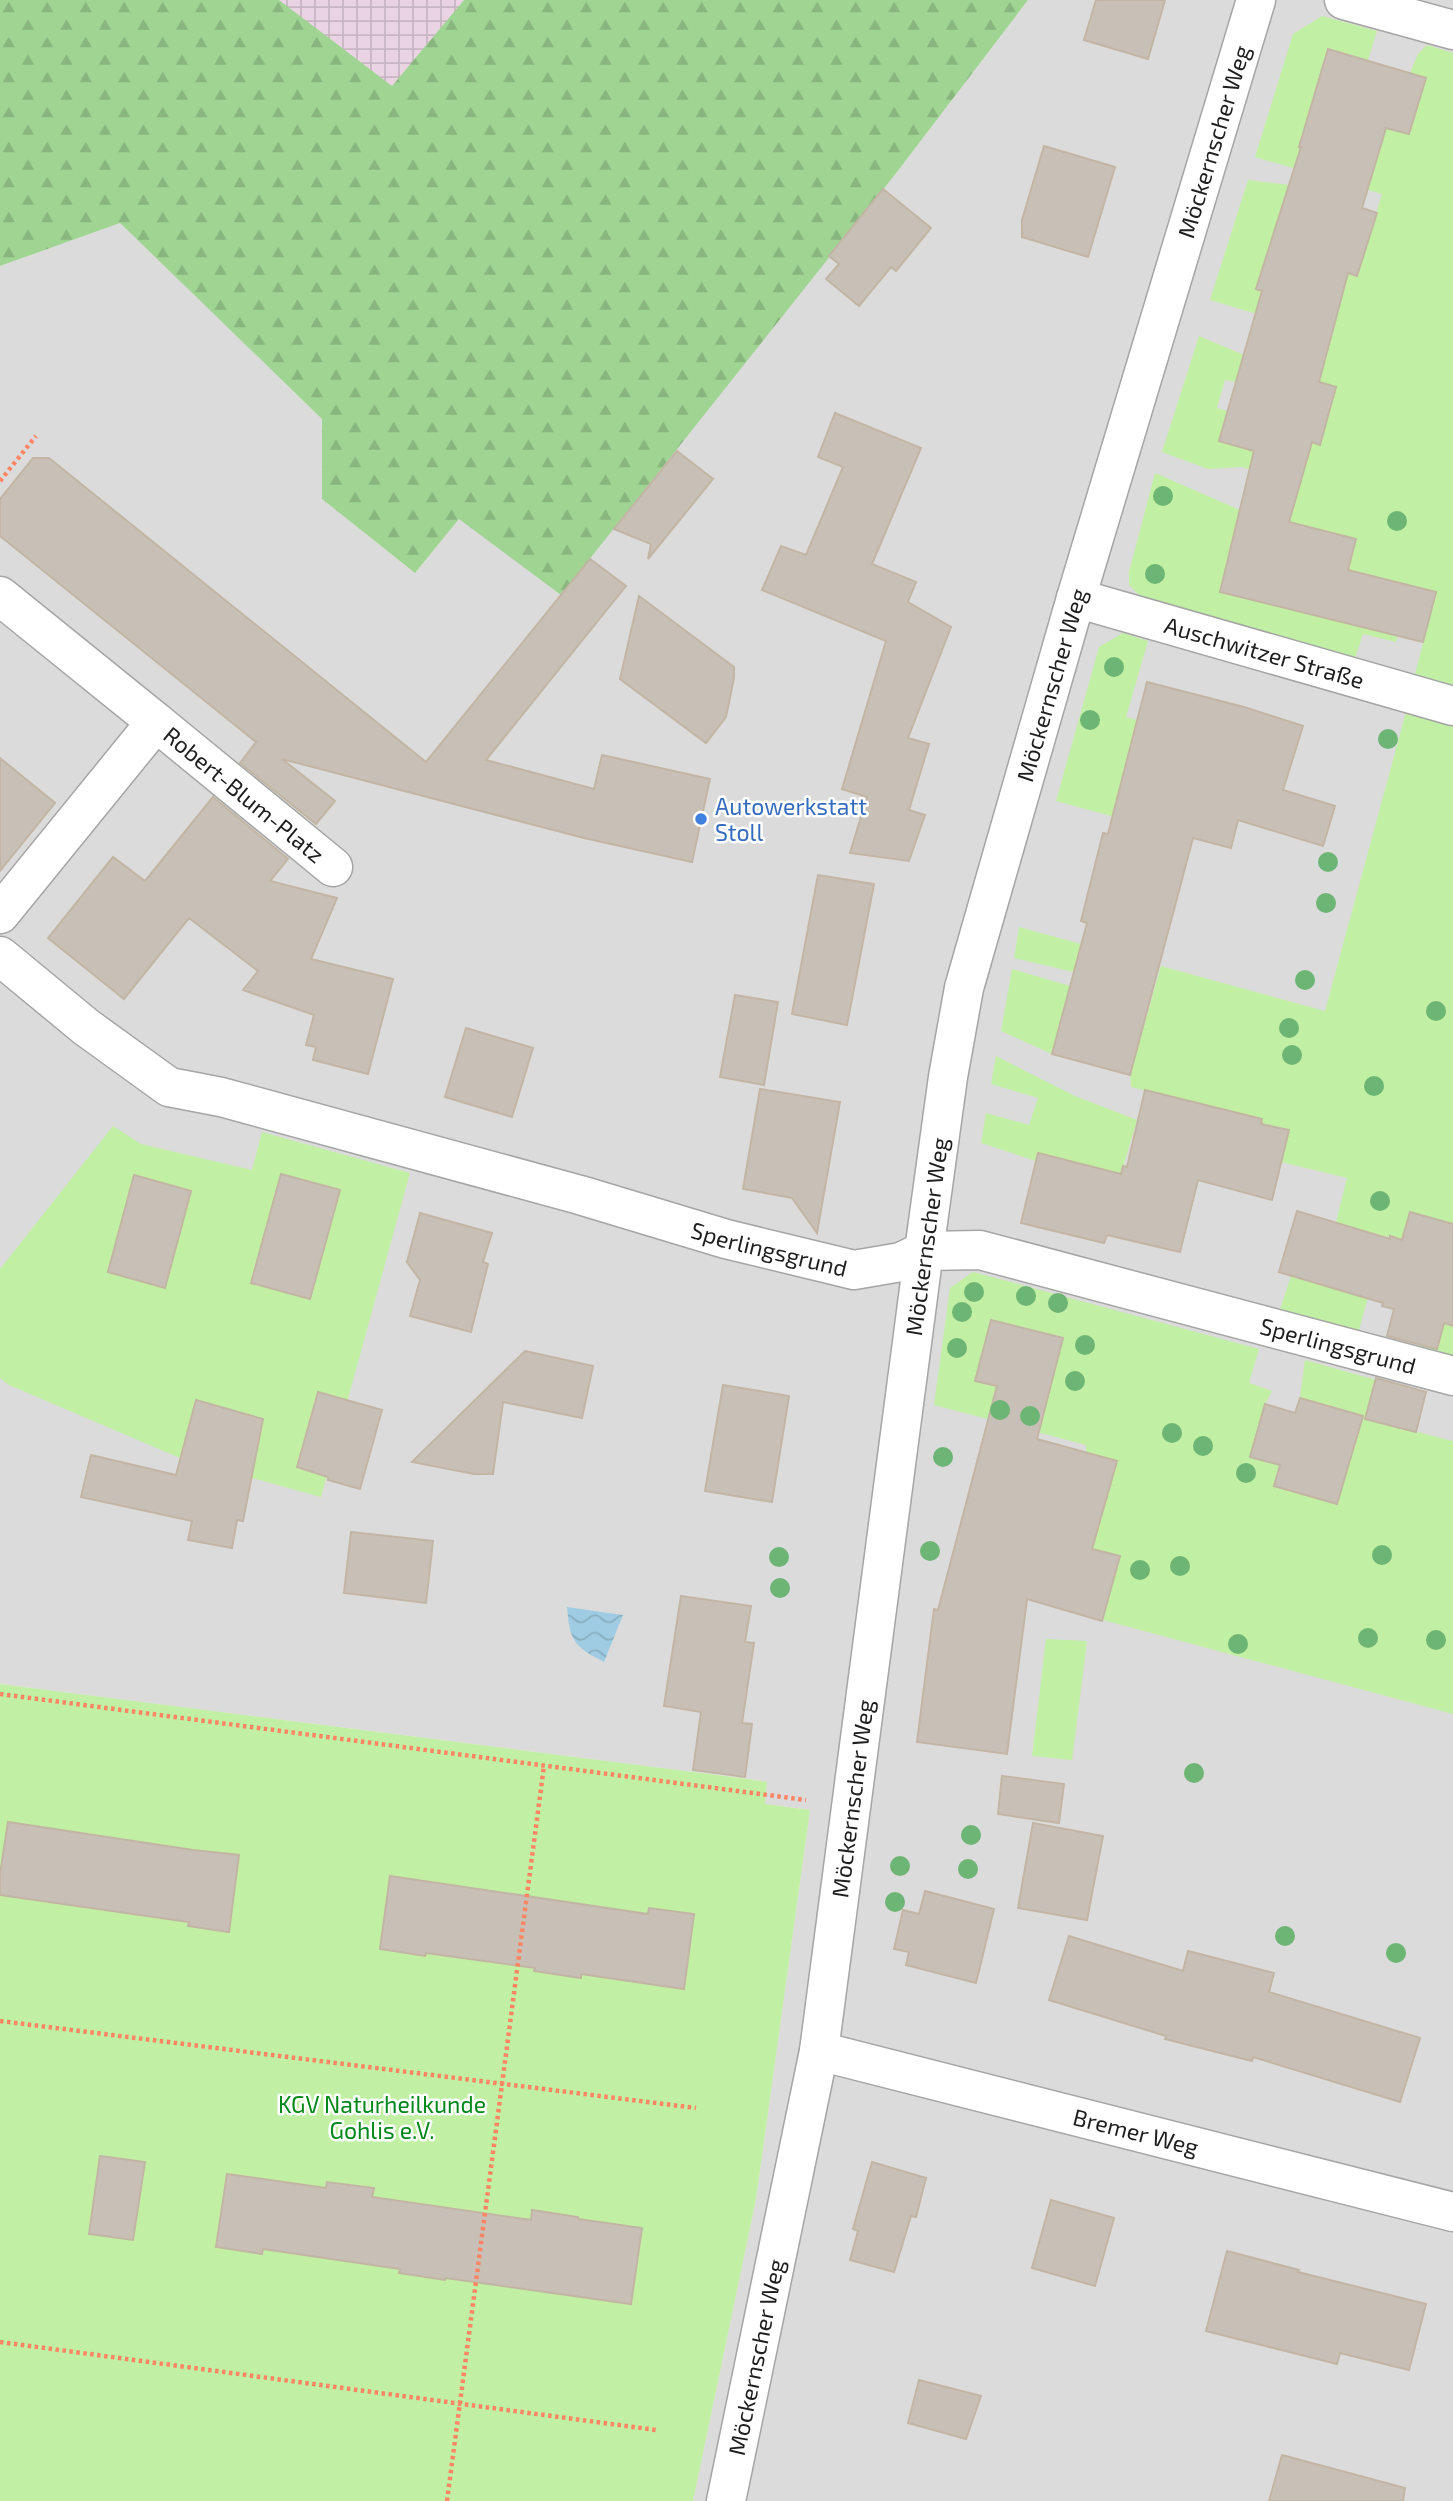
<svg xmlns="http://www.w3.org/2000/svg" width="1453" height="2501" font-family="'Exo 2',sans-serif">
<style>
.residential{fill:#dcdbdb}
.industrial{fill:url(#industrial-grid)}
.grass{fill:#c1efa3;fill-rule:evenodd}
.forest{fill:url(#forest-firs)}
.water{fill:url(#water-waves)}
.building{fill:#c8c0b6;stroke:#c3b5a4;stroke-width:2}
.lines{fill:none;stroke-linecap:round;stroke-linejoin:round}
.minor-casing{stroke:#a5a5a5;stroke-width:41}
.path{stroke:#ff8565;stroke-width:4.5;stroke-dasharray:3.5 3.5;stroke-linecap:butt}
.minor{stroke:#fff;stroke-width:38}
.tree{fill:#6db574}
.shop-dot{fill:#3f7fe0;stroke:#fff;stroke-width:2.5}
.labels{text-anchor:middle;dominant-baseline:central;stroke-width:5;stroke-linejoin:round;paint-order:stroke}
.street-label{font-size:23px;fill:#1e1e1e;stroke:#fff}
.shop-label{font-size:23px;fill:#366cbe;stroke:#fff;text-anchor:start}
.park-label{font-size:23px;fill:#01871a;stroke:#fff}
</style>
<defs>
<pattern id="industrial-grid" width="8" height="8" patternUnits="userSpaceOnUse" patternTransform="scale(1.75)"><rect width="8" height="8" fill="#ead4e3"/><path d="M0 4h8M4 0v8" fill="none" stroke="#c8b6c2"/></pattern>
<pattern id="forest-firs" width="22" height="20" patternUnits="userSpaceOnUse" patternTransform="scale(1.75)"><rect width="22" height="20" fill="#9fd493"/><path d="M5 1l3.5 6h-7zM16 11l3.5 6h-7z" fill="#88b67e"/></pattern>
<pattern id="water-waves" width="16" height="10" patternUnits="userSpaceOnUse" patternTransform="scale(1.75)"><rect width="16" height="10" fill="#9fcce2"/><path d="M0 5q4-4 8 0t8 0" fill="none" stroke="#88afc1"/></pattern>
</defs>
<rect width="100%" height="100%" fill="#f0ede3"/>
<!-- residential -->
<path class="residential" d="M1028 0H1453V2501H693L756 2199 810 1810 765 1804 767 1782 748 1779 0 1684V266L120 223 322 419V499L415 573 459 519 829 256 897 172Z"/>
<!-- industrial -->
<path class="industrial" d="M168 0H504L367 166Z"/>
<!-- grass -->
<path class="grass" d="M1322 16 1377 31 1368 60 1328 49 1299 146 1374 169 1386 128 1409 134 1425 78 1410 73 1418 54 1427 45 1453 53V685L1415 674 1436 593 1411 586 1396 642 1363 634 1355 658 1155 605 1139 595 1129 585V572L1155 473 1240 510 1220 592 1336 620 1356 539 1266 516 1274 476 1242 467 1208 469 1162 452 1199 336 1244 355 1236 382 1225 380 1217 408 1228 411 1219 441 1296 464 1298 458 1307 461 1312 442 1320 444 1336 387 1319 382 1331 336 1210 300 1248 180 1289 185 1256 289 1325 311 1338 270 1357 275 1382 194 1255 157 1293 34Z
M1123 633 1148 641 1126 717 1137 720 1125 768 1165 779 1166 831 1056 801 1099 647Z
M1406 712 1453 725V1224L1411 1212 1402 1240 1385 1236 1359 1330 1280 1309 1291 1276 1339 1290 1357 1229 1336 1222 1347 1178 1281 1162 1288 1130 1261 1124 1262 1119 1131 1087 1130 1075 1161 966 1325 1011Z
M1019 927 1132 958 1095 977 1014 958Z
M1012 969 1070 986 1052 1054 1001 1031Z
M996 1056 1075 1096 1137 1120 1121 1174 1038 1154 1036 1161 981 1143 986 1113 1029 1125 1038 1098 991 1084Z
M113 1126 141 1144 252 1170 262 1132 410 1173 321 1497 230 1472 246 1414 196 1400 180 1458 9 1385 0 1378V1269ZM281 1174 340 1190 310 1299 251 1283Z
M973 1272 1259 1349 1249 1383 1272 1391 1265 1404 1250 1457 1280 1465 1275 1487 1337 1503 1363 1416 1300 1398 1305 1360 1376 1380 1366 1419 1453 1441V1714L1103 1620 1120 1556 1088 1547 1086 1445 934 1405 950 1288ZM991 1320 1062 1338 1047 1398 975 1381Z
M1423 1317 1453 1326V1359L1424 1352 1416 1341Z
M1046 1639 1087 1641 1072 1760 1032 1756Z
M0 1684 748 1779 767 1782 765 1804 810 1810 756 2199 693 2501H0Z"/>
<!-- forest -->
<path class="forest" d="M0 0H279L392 86 464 0H1028L897 172 561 595 459 519 415 573 322 499V419L120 223 0 266Z"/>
<!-- water -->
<path class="water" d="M567 1607 623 1615 604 1662C573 1646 570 1641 567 1607Z"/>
<!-- building -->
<path class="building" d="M1096 0H1165L1148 59 1084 40Z
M1328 49 1426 78 1409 134 1386 128 1362 208 1377 213 1357 276 1348 273 1319 382 1336 387 1320 445 1312 442 1289 522 1356 539 1348 570 1436 592 1423 642 1220 592 1254 451 1219 441 1262 291 1256 289 1301 147H1299Z
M1044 146 1115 167 1088 257 1022 237V220Z
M883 189 931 228 896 271 891 267 859 306 826 279 839 264 829 256Z
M835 413 921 448 872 564 916 582 908 602 951 627 908 738 929 744 909 810 925 815 909 861 850 853 867 797 842 789 886 641 762 590 781 546 806 555 843 467 818 457Z
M677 451 713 479 648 559 651 544 614 529Z
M33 458H49L426 762 590 559 626 586 486 760 594 789 602 755 710 779 692 862 584 838 282 759 335 801 316 824 240 763 256 742 0 536V499Z
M639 596 734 667V678L726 717 706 743 620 679Z
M1147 682 1244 707 1303 726 1283 790 1335 806 1323 846 1238 820 1231 848 1193 838 1130 1075 1052 1054 1087 923 1081 921 1103 833 1108 834Z
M0 758 55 803 0 871Z
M213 797 288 859 270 881 337 898 311 959 393 979 368 1074 313 1060 316 1047 306 1045 314 1015 243 990 258 971 189 918 124 999 48 938 113 857 145 881Z
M818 875 874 884 847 1025 792 1014Z
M735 995 778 1002 764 1085 720 1077Z
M466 1028 533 1048 512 1117 445 1097Z
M760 1089 840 1102 817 1233 792 1198 743 1189Z
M1145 1090 1262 1119 1261 1124 1289 1130 1272 1200 1198 1180 1180 1252 1107 1235 1104 1243 1021 1223 1038 1153 1121 1174 1123 1166 1127 1167Z
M281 1174 340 1190 310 1299 251 1283Z
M134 1175 191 1191 165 1288 108 1272Z
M1297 1211 1390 1239V1236L1402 1240 1410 1212 1453 1224V1326L1444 1323 1437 1349 1387 1336 1394 1309 1382 1306 1383 1303 1279 1272Z
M420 1213 492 1233 483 1262 488 1264 471 1332 410 1316 420 1280 407 1262Z
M991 1320 1063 1338 1037 1439 1117 1461 1092 1549 1120 1556 1102 1621 1027 1599 1007 1754 917 1742 934 1609 938 1610 997 1386 975 1381Z
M525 1351 593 1366 582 1418 503 1402 493 1474H474L412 1462Z
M1376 1378 1426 1392 1416 1432 1365 1419Z
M723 1385 789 1396 772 1502 705 1491Z
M318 1392 382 1410 360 1489 328 1480V1477L297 1467Z
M1300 1398 1363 1416 1337 1504 1274 1486 1280 1465 1250 1457 1265 1404 1295 1413Z
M196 1400 263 1419 243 1521 237 1520 232 1548 188 1540 192 1521 81 1497 91 1455 176 1475Z
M351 1532 433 1541 426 1603 344 1593Z
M681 1596 751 1606 745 1642 754 1643 742 1723 752 1724 745 1777 693 1770 701 1712 664 1706Z
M1002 1776 1064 1784 1059 1823 998 1814Z
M8 1822 193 1850 239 1855 229 1932 188 1926 189 1922 0 1895V1874Z
M1033 1823 1103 1836 1087 1920 1018 1908Z
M390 1876 648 1914 649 1908 694 1914 684 1989 581 1974V1978L534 1971 535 1968 426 1953 425 1956 380 1949Z
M925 1891 994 1909 976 1983 906 1965 909 1952 894 1949 903 1910 919 1914Z
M1069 1936 1183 1971 1188 1951 1274 1973 1269 1992 1420 2038 1400 2102 1253 2057 1252 2061 1165 2039 1166 2036 1049 2000Z
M100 2156 145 2162 133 2240 89 2234Z
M872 2162 926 2178 916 2217 911 2216 894 2272 850 2260 858 2231 853 2229Z
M227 2174 326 2188 327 2182 374 2188 372 2197 531 2220 532 2210 578 2217V2219L642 2228 631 2304 446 2278 445 2280 399 2273 400 2269 263 2249 262 2254 216 2247Z
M1051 2200 1114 2218 1095 2286 1032 2268Z
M1227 2251 1299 2270 1298 2272 1426 2304 1409 2370 1340 2353 1337 2364 1206 2331Z
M919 2380 981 2396 966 2439 908 2423Z
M1282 2455 1405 2488 1403 2501H1269Z"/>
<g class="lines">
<!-- minor casing -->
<g class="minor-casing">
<g id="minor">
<path d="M1344 0 1453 30"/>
<path d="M0 596 156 722 0 914"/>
<path id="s1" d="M1076 598 1453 706"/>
<path id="s2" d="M156 722 333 867"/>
<path id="s3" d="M0 956 86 1027 169 1087 221 1097 580 1195 726 1239 854 1270 901 1262 924 1251 980 1250 1453 1376"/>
<path id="s4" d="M819 2051 1453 2212"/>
<path id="s5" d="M726 2501 819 2051 924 1251 948 1077 964 988 1076 598 1256 0"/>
</g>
</g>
<!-- path -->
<path class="path" d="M0 481 36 436
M0 1694 806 1800
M0 2021 696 2108
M0 2342 656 2430
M447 2501 544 1766"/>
<!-- minor -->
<use href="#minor" class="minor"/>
</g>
<!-- trees -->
<g class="tree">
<circle cx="1163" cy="496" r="10"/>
<circle cx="1397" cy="521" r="10"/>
<circle cx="1155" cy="574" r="10"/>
<circle cx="1114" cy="667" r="10"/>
<circle cx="1090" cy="720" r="10"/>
<circle cx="1388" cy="739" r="10"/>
<circle cx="1328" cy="862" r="10"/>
<circle cx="1326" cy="903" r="10"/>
<circle cx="1305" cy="980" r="10"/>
<circle cx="1436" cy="1011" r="10"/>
<circle cx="1289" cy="1028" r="10"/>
<circle cx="1292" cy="1055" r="10"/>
<circle cx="1374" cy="1086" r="10"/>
<circle cx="1380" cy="1201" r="10"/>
<circle cx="974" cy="1292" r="10"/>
<circle cx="1026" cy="1296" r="10"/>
<circle cx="1058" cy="1303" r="10"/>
<circle cx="962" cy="1312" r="10"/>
<circle cx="1085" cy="1345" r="10"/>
<circle cx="957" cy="1348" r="10"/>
<circle cx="1075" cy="1381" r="10"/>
<circle cx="1000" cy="1410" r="10"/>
<circle cx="1030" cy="1416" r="10"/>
<circle cx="1172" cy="1433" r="10"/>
<circle cx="1203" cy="1446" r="10"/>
<circle cx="943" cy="1457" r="10"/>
<circle cx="1246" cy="1473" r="10"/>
<circle cx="930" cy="1551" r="10"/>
<circle cx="1382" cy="1555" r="10"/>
<circle cx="779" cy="1557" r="10"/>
<circle cx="1180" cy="1566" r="10"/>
<circle cx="1140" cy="1570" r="10"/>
<circle cx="780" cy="1588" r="10"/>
<circle cx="1368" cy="1638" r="10"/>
<circle cx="1436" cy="1640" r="10"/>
<circle cx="1238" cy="1644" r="10"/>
<circle cx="1194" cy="1773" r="10"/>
<circle cx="971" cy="1835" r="10"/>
<circle cx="900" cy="1866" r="10"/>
<circle cx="968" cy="1869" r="10"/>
<circle cx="895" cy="1902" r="10"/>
<circle cx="1285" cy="1936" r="10"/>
<circle cx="1396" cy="1953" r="10"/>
</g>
<!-- markers -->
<circle class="shop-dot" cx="701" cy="819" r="7"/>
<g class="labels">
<!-- street labels -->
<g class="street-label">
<text stroke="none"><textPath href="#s5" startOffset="2415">Möckernscher Weg</textPath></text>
<text stroke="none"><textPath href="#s1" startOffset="196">Auschwitzer Straße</textPath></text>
<text stroke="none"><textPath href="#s5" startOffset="1848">Möckernscher Weg</textPath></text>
<text stroke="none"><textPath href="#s2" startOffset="114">Robert-Blum-Platz</textPath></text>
<text stroke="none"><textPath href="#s5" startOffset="1281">Möckernscher Weg</textPath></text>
<text stroke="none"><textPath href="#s3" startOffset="836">Sperlingsgrund</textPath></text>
<text stroke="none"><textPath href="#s3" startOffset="1423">Sperlingsgrund</textPath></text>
<text stroke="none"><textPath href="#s5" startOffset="714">Möckernscher Weg</textPath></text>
<text stroke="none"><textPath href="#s4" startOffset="327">Bremer Weg</textPath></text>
<text stroke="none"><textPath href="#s5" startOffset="147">Möckernscher Weg</textPath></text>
</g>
<!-- shop labels -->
<g class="shop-label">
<text x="715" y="806">Autowerkstatt<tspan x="715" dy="26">Stoll</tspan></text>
</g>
<!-- park labels -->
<g class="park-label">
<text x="382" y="2104">KGV Naturheilkunde<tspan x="382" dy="26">Gohlis e.V.</tspan></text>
</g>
</g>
</svg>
